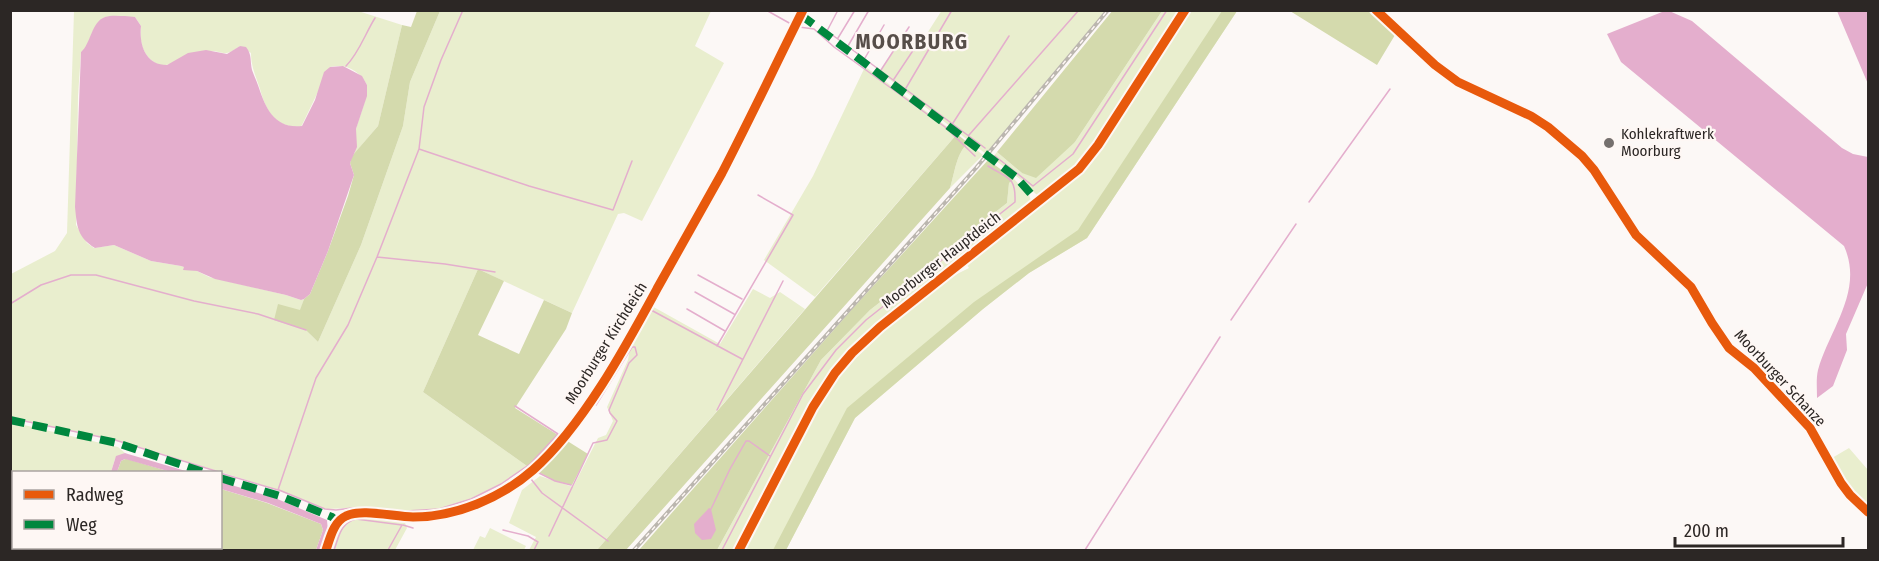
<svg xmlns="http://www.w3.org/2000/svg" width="1879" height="561" font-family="'Fira Sans Condensed',sans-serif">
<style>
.green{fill:#e9eece}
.forest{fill:#d4daad}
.water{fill:#e4aecd}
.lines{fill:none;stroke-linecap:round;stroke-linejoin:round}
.stream{stroke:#e4aecd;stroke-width:1.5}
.street-casing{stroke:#d6d2d1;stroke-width:8}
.secondary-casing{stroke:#d6d2d1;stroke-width:10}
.street{stroke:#bfb7a9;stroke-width:5}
.secondary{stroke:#bcb4a5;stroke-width:8}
.rail-casing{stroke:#bbb6af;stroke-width:4}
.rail{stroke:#fef7f4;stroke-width:1.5;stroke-dasharray:4.5;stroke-linecap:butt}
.quiet{stroke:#00873e;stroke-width:8;stroke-dasharray:15 8;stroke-linecap:butt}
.cycleway-casing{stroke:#fef7f4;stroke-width:13}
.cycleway{stroke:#e8590c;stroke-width:9}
.poi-dot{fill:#75706e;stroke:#fef7f4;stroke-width:2}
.labels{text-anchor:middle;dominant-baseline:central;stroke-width:4.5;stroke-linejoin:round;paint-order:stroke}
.poi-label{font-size:15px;fill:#2c2725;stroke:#fef7f4;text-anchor:start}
.street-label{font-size:15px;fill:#2c2725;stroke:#fef7f4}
.district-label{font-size:21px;font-weight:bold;letter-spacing:1.5px;fill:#574e49;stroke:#fef7f4}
</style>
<rect width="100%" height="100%" fill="#fcf8f6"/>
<!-- green -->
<path class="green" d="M355 10 402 25 378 126 354 154C357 145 355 137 356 129 360 114 367 101 367 85 360 71 346 63 330 67L301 127C275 128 266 111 260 89 256 76 251 67 251 53L240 46C222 59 225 50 208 51 194 52 175 64 162 66 144 59 139 45 141 26L135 17H105L93 31 86 48 81 52 78 96 76 225 87 243 94 248 114 245 151 261 181 266 197 271 209 277 286 295 301 300 304 299C297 318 304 329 318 342L361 245 403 126 410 82 440 11H711L695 46 724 63 642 221 624 213 618 214 572 313 478 269 423 392 527 466 501 484 471 499 439 509 406 511 352 508 325 509 278 490 147 449 108 438 11 418V274L55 251 67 233 74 11Z
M942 10 1106 11 986 154 880 72 903 37 919 46Z
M1162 11H1181L1090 151 1073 171 1040 196H1038L1020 179 992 158 997 152 1022 173 1075 142Z
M1191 11H1237L1087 238 1029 273 983 309 855 418 786 550H745L813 418 836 381 853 361 878 335 953 276 969 268 967 265 1084 172 1107 141Z
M867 68 957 134 815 297 764 260 813 176 864 69Z
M968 143 983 155 950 188C955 172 956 154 968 143Z
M1014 179 1029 195 1032 203 871 331 848 352 812 403 734 550H717L821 360 870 310 1007 203 1009 183Z
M753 289 770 298 780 292 805 309 597 550H529L536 537 509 523 522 490 540 476 573 487 598 438 606 435 613 421 607 407 628 360 632 338 650 305 720 344Z
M11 422 118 447 125 453 115 459 111 472H14V548H89V550H11Z
M1849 448 1868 470V505L1853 491 1832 458Z
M359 515 404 520 407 528 395 550H329C336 532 337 519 359 515Z
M490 528 526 546 524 550H473L480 536 485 538Z"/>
<!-- forest -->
<path class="forest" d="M1113 10 1162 11 1075 142 1036 178 1022 173 997 152Z
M417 11H440L410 82 403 126 361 245 318 342 306 330 274 320 278 304 300 310 304 299 310 294 328 251 348 196 354 175 350 163 352 156 378 126 402 25 411 27Z
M1222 11H1237L1087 238 1029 273 983 309 855 418 786 550H773L847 408 974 302 1078 230Z
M1290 11H1368L1395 35 1377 65Z
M957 134 968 143C956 154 955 172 950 188L626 550H597Z
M988 160 1014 179 1009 183 1007 203 870 310 821 360 717 550H639L854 307Z
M478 269 504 281 478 335 519 354 544 300 572 313 566 329 515 408 588 454 572 485 555 481 527 466 423 392Z
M125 459H127L171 472H117L121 461Z
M221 489 267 503 321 524 323 530 316 550H94L95 548H220Z"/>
<!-- water -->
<path class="water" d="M1667 10 1692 21 1842 148 1853 154 1868 157V283L1846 334 1847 350 1833 386 1817 398C1817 389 1816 378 1818 370 1830 328 1864 291 1844 246L1621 62 1607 34Z
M1837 11H1868V84Z
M125 16 135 17 141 26C139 44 145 65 167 65L188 53 206 50 227 54 240 46 246 47C252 54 250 61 252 70 254 76 257 82 259 88 266 109 275 129 302 126L315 100 324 72 330 67 343 66 362 76 367 85V96L356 129 357 147 350 163 354 175 328 251 310 294 304 299 301 300 286 295 215 279 197 271 183 270 184 267 181 266 151 261 114 245 95 248C77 237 77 226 75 207L81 52C91 44 91 22 105 17 111 15 119 16 125 16Z
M125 453 128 454 189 472H171L125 459 121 461 117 472H111L116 456Z
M221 482 275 498 327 520 328 532 322 550H316L323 530 321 524 268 503 221 489Z
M709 508 711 509 716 530 711 539 702 540 695 533 694 524Z"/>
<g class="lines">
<!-- stream -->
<path class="stream" d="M766 10 791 24
M838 10 827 31 985 148
M799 27 814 29 834 47 945 127 975 156
M838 38 855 10
M848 46 869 10
M865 58 884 25
M346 66C359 53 365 34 375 18
M881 70 909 27
M894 79 922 37
M906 88 952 10
M953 123 1009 36
M969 135 1079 10
M419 149 529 186 613 210 632 161
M995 156 1033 186 1073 154 1167 10
M1309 202 1390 89
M377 257 445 264 495 272
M698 275 742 299
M695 292 734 314
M10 304 41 285 71 275H96L194 301 258 314 306 330
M687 309 725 331
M651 310 742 359
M1231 320 1296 224
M717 346 793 215 758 195
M717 410 783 281
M10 418 115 440 219 472
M537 472 555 481 571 485
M220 473 278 490 316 378 348 325 377 257 419 149 424 107 441 60 463 10
M531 479 542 493 608 541
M279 490 325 509 336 510 352 508 406 511 439 509 471 499 501 484 530 464 558 434 515 406
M711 509 730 469 746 441H749L770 456
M403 525 413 528
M503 530 528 536 538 542 534 550
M549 536 593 443 607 440 617 421 610 413 609 410 629 363 637 355 635 347H632L596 405
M334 550C339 537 340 523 356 519L402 525 388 550
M722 550 803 394 836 350 866 320 1015 202C1016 176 1008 179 988 166
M1085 550 1220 337"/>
<!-- street casing -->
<g class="street-casing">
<path id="street" d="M1376 10 1435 65 1458 82 1531 116 1548 127 1582 156 1594 170 1636 235 1691 287 1712 323 1729 348 1754 368 1810 428 1841 483 1850 495 1868 512
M326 550C330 539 333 522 346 516 361 508 395 517 413 517 456 517 501 498 533 470 583 426 626 346 658 287 679 249 701 211 722 173 750 119 776 64 803 10"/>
</g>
<!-- secondary casing -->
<g class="secondary-casing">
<path id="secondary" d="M739 550 813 407 835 373 852 353 880 327 1079 169 1098 145 1185 10"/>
</g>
<!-- street -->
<use href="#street" class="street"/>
<!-- secondary -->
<use href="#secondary" class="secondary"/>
<!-- rail casing -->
<g class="rail-casing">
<path id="rail" d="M634 550 976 168 1108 10"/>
</g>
<!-- rail -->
<use href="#rail" class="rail"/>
<!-- quiet -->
<path class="quiet" d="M801 15 1017 178 1039 203
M10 420 117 443 203 472
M220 478 280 496 332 517 338 522"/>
<!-- cycleway casing -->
<g class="cycleway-casing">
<path id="cycleway" d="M1376 10 1435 65 1458 82 1531 116 1548 127 1582 156 1594 170 1636 235 1691 287 1712 323 1729 348 1754 368 1810 428 1841 483 1850 495 1868 512
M326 550C330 539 333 522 346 516 361 508 395 517 413 517 456 517 501 498 533 470 583 426 626 346 658 287 679 249 701 211 722 173 750 119 776 64 803 10
M739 550 813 407 835 373 852 353 880 327 1079 169 1098 145 1185 10"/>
</g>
<!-- cycleway -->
<use href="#cycleway" class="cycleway"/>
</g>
<!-- markers -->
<circle class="poi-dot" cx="1609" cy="143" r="6"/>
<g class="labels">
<!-- poi labels -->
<g class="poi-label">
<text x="1621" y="134">Kohlekraftwerk<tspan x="1621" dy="17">Moorburg</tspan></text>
</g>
<!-- street labels -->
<g class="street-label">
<text transform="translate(941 260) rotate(-38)">Moorburger Hauptdeich</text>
<text transform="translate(606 343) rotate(-58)">Moorburger Kirchdeich</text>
<text transform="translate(1780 378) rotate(47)">Moorburger Schanze</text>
</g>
<!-- district labels -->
<g class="district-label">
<text x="912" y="42">MOORBURG</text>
</g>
</g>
<!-- border -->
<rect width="1879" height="561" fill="none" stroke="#2c2725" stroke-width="24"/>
<!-- legend -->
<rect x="12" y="471" width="210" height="78" fill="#fef7f4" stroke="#aaa4a1" stroke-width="1.5"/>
<rect x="24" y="490" width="30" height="9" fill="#e8590c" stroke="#aaa4a1" stroke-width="1.5"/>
<text x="66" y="501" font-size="18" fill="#2c2725">Radweg</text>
<rect x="24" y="520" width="30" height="9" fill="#00873e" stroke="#aaa4a1" stroke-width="1.5"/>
<text x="66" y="531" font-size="18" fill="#2c2725">Weg</text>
<!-- scale -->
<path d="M1675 537v9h168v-9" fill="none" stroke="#2c2725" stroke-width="3"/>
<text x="1684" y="537" font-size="18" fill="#2c2725" stroke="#fef7f4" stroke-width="4.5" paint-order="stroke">200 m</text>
</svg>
